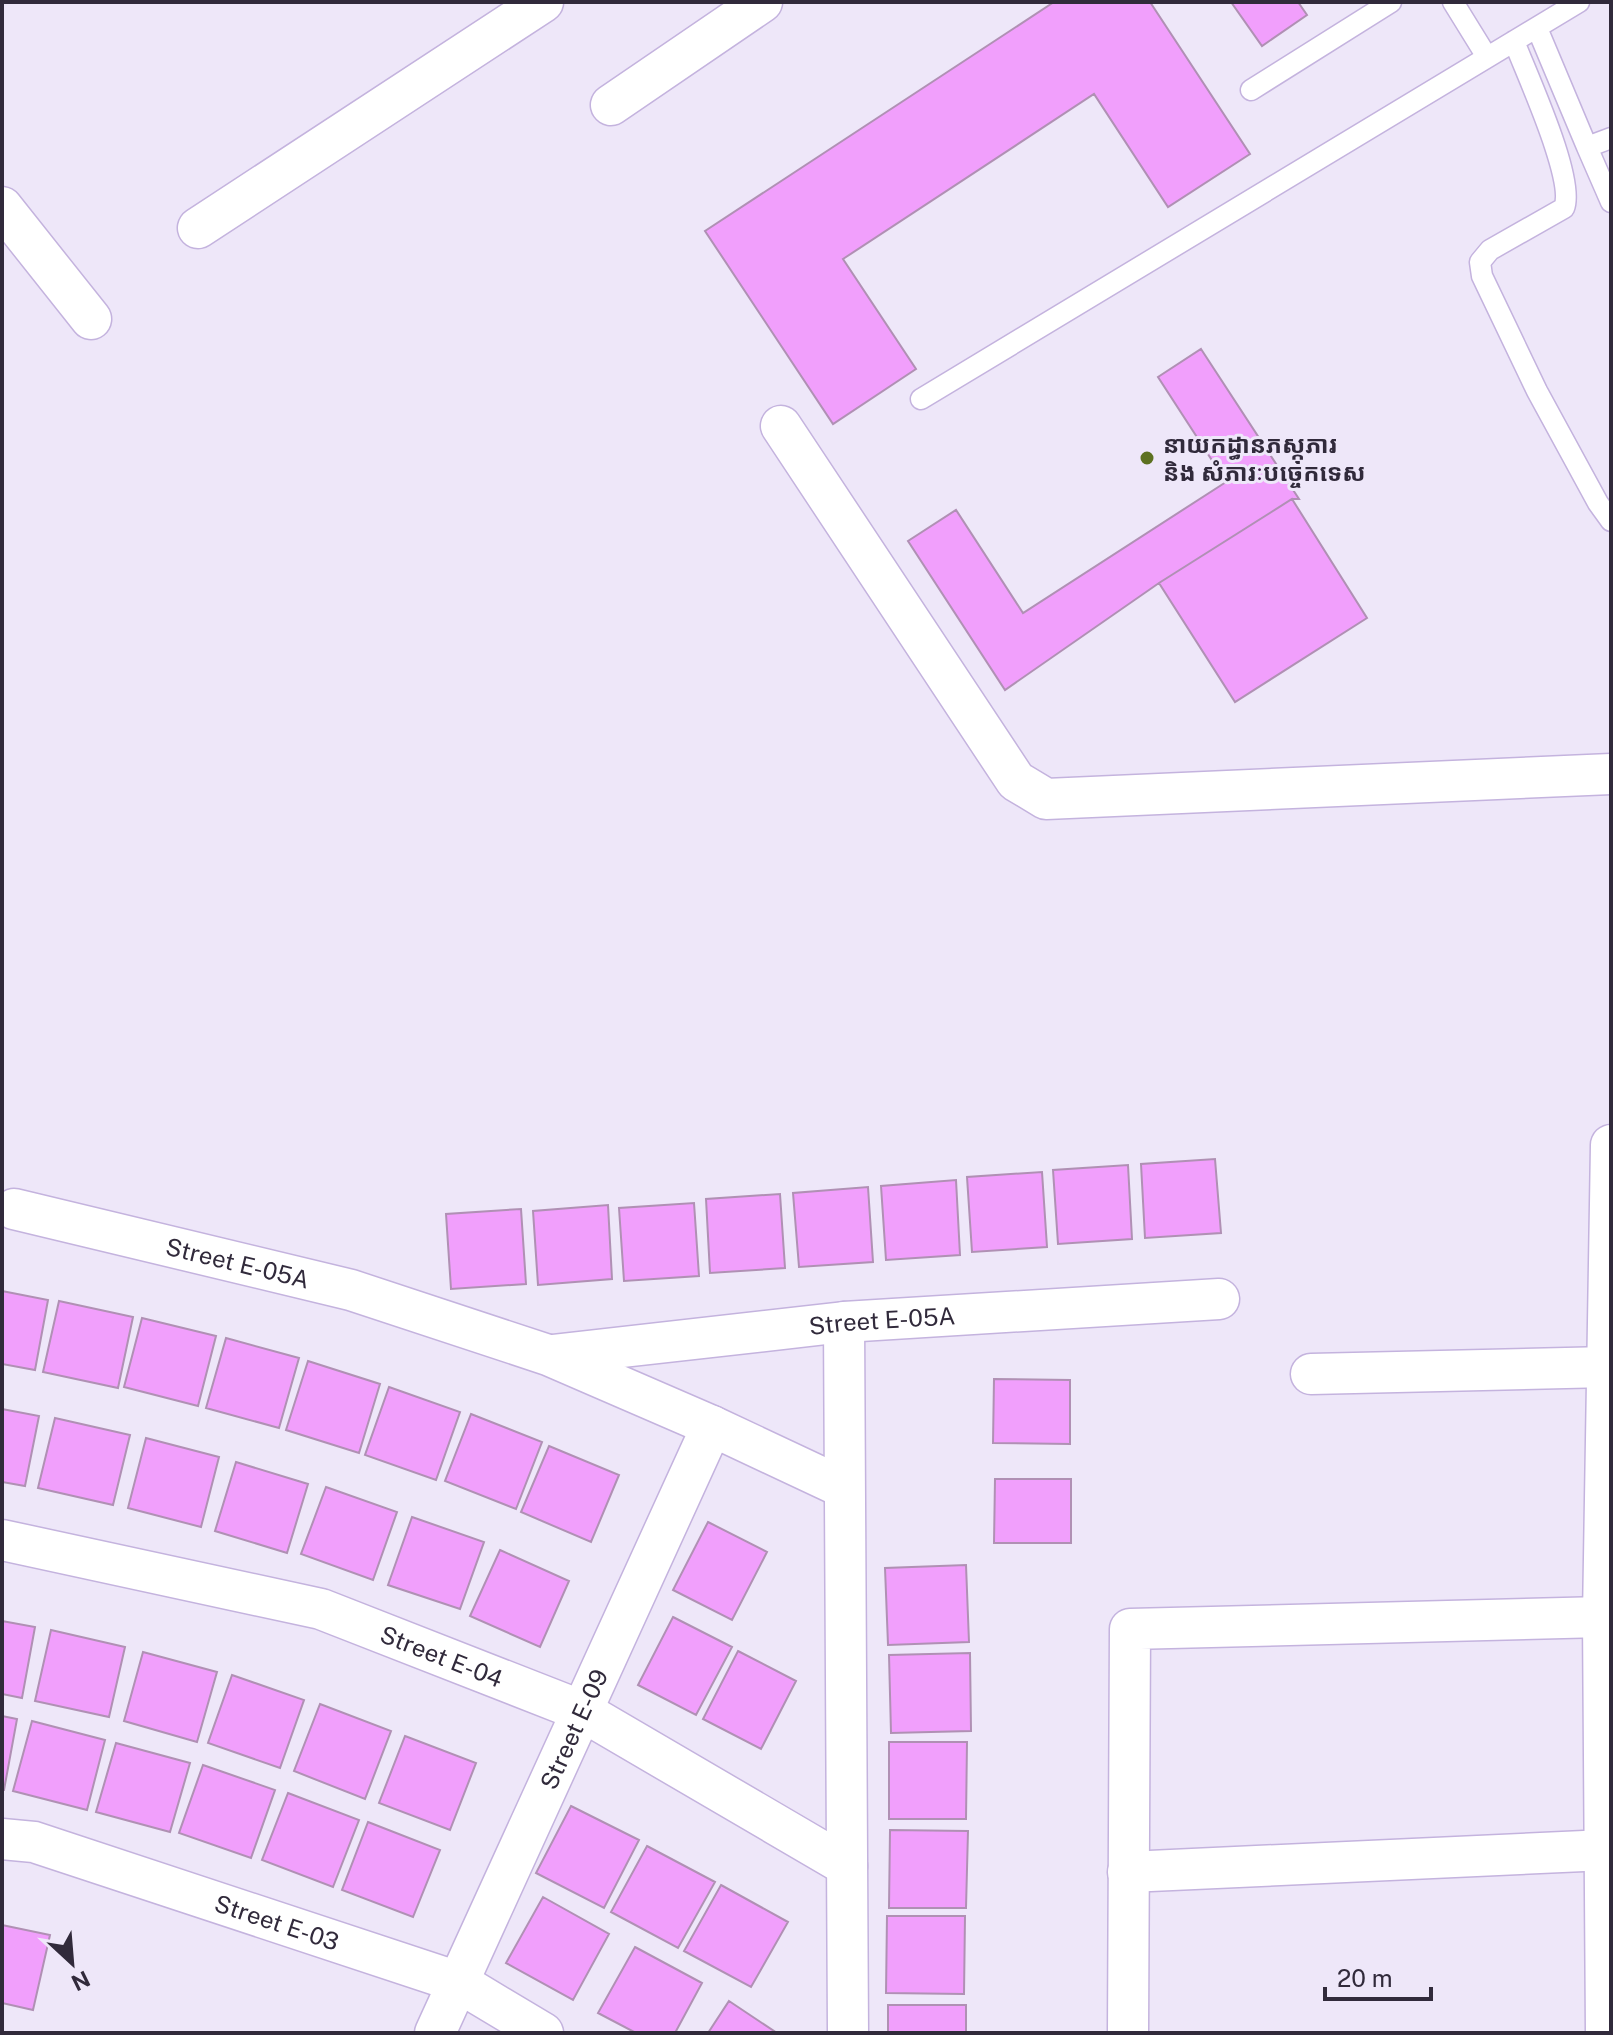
<svg xmlns="http://www.w3.org/2000/svg" width="1613" height="2035" font-family="'Public Sans','Noto Sans Khmer',sans-serif">
<style>
.building{fill:#f19ffc;stroke:#b090b4;stroke-width:2}
.lines{fill:none;stroke-linecap:round;stroke-linejoin:round}
.lane-casing{stroke:#c4b3de;stroke-width:23}
.street-casing{stroke:#c4b3de;stroke-width:43}
.lane{stroke:#fff;stroke-width:20}
.street{stroke:#fff;stroke-width:40}
.poi-dot{fill:#5d7121;stroke:#eee7f9;stroke-width:3}
.labels{text-anchor:middle;dominant-baseline:central;stroke-width:6;stroke-linejoin:round;paint-order:stroke}
.poi-label{font-size:24px;font-weight:bold;fill:#312a3b;stroke:#eee7f9;text-anchor:start}
.street-label{font-size:24px;fill:#312a3b;stroke:#eee7f9}
</style>
<rect width="100%" height="100%" fill="#eee7f9"/>
<!-- building -->
<path class="building" d="M1054 2H1150L1250 154 1168 207 1094 94 843 259 916 369 833 424 705 231Z
M1231 2H1298L1307 15 1262 46Z
M1201 349 1299 499H1292L1159 583 1005 690 908 541 956 510 1023 613 1226 482 1158 377Z
M1292 499 1367 618 1235 702 1159 583Z
M1215 1159 1221 1233 1145 1238 1141 1164Z
M1128 1165 1132 1239 1058 1244 1053 1170Z
M1042 1172 1047 1247 972 1252 967 1177Z
M956 1180 960 1255 886 1260 881 1186Z
M868 1187 873 1262 799 1267 793 1193Z
M780 1194 785 1268 710 1273 706 1199Z
M694 1203 699 1276 624 1281 619 1208Z
M608 1205 612 1279 538 1285 533 1211Z
M521 1209 526 1284 451 1289 446 1214Z
M2 1291 48 1300 35 1370 2 1364Z
M59 1301 133 1317 118 1388 43 1372Z
M142 1318 216 1336 198 1406 124 1387Z
M226 1338 299 1358 279 1428 206 1408Z
M308 1361 380 1384 359 1453 286 1430Z
M994 1379 1070 1380V1444L993 1443Z
M389 1387 460 1412 436 1480 365 1455Z
M2 1409 39 1416 25 1486 2 1482Z
M471 1414 542 1442 516 1509 445 1481Z
M55 1418 130 1435 113 1505 38 1488Z
M146 1438 219 1457 201 1527 128 1508Z
M549 1446 619 1475 591 1542 521 1512Z
M236 1462 308 1484 287 1553 215 1531Z
M995 1479H1071V1543H994Z
M326 1487 397 1512 373 1580 301 1554Z
M412 1517 484 1542 460 1609 388 1585Z
M708 1522 767 1552 732 1620 673 1590Z
M500 1550 569 1581 540 1647 470 1616Z
M966 1565 969 1642 888 1645 885 1568Z
M673 1617 732 1647 696 1715 638 1685Z
M2 1621 35 1627 22 1698 2 1694Z
M51 1630 125 1647 109 1717 35 1701Z
M738 1651 796 1681 761 1749 703 1719Z
M143 1652 217 1672 197 1742 124 1721Z
M970 1653 971 1731 891 1733 889 1655Z
M232 1675 304 1700 280 1768 208 1743Z
M320 1704 391 1731 365 1799 294 1771Z
M2 1716 17 1719 4 1790H2Z
M32 1721 105 1740 87 1810 13 1791Z
M405 1736 476 1763 450 1830 379 1803Z
M889 1742H967L966 1819H889Z
M116 1743 190 1763 170 1832 96 1812Z
M203 1765 275 1790 251 1858 179 1833Z
M288 1793 359 1820 333 1887 262 1860Z
M571 1806 639 1840 604 1908 536 1873Z
M368 1822 440 1850 413 1917 342 1890Z
M890 1830 968 1831 966 1908H889Z
M647 1846 715 1882 678 1948 611 1912Z
M721 1885 788 1922 751 1987 684 1951Z
M543 1897 609 1934 573 2000 506 1963Z
M887 1916H965L964 1994 886 1993Z
M2 1925 50 1935 33 2010 2 2003Z
M635 1947 702 1983 675 2033H636L598 2013Z
M729 2001 777 2033H708Z
M888 2005H966V2033H888Z"/>
<g class="lines">
<!-- lane casing -->
<g class="lane-casing">
<path id="lane" d="M1453 2 1487 57
M1537 28 1587 147 1611 138
M1514 41C1526 73 1576 180 1564 208L1490 250 1480 262 1482 276 1537 391 1598 503 1611 521
M1251 90 1391 2
M1587 147 1611 202
M921 399 1579 2"/>
</g>
<!-- street casing -->
<g class="street-casing">
<g id="street">
<path d="M611 105 762 2"/>
<path d="M2 207 91 319"/>
<path d="M198 228 543 2"/>
<path d="M781 426 1016 781 1046 799 1611 774"/>
<path id="s1" d="M14 1209 351 1290 548 1355 712 1426 844 1488"/>
<path d="M844 1322 848 2033"/>
<path id="s2" d="M552 1355 844 1322 1219 1299"/>
<path d="M1311 1374 1608 1367"/>
<path id="s3" d="M2 1540 321 1609 582 1711 847 1866"/>
<path id="s4" d="M2 1839 34 1842 458 1982 543 2033"/>
<path d="M1128 1872 1606 1850"/>
<path id="s5" d="M435 2033 712 1426"/>
<path d="M1128 2033 1130 1629 1603 1617"/>
<path d="M1606 2033 1603 1617 1611 1145"/>
</g>
</g>
<!-- lane -->
<use href="#lane" class="lane"/>
<!-- street -->
<use href="#street" class="street"/>
</g>
<!-- markers -->
<circle class="poi-dot" cx="1147" cy="458" r="8"/>
<g class="labels">
<!-- poi labels -->
<g class="poi-label">
<text x="1163" y="444">នាយកដ្ធានភស្កុភារ<tspan x="1163" dy="28">និង សំភារៈបច្ចេកទេស</tspan></text>
</g>
<!-- street labels -->
<g class="street-label">
<text stroke="none"><textPath href="#s1" startOffset="230">Street E-05A</textPath></text>
<text stroke="none"><textPath href="#s2" startOffset="332">Street E-05A</textPath></text>
<text stroke="none"><textPath href="#s3" startOffset="456">Street E-04</textPath></text>
<text stroke="none"><textPath href="#s5" startOffset="334">Street E-09</textPath></text>
<text stroke="none"><textPath href="#s4" startOffset="288">Street E-03</textPath></text>
</g>
</g>
<!-- border -->
<rect width="1613" height="2035" fill="none" stroke="#312a3b" stroke-width="8"/>
<!-- north arrow -->
<g transform="translate(72 1963) rotate(154)" stroke="#eee7f9" stroke-width="6" paint-order="stroke">
<path d="M0-6L14 30L0 20L-14 30Z" fill="#312a3b"/>
<text y="-12" font-size="22" font-weight="bold" text-anchor="middle" fill="#312a3b">N</text>
</g>
<!-- scale -->
<path d="M1325 1987v12h106v-12" fill="none" stroke="#312a3b" stroke-width="4"/>
<text x="1337" y="1987" font-size="24" fill="#312a3b" stroke="#eee7f9" stroke-width="6" paint-order="stroke">20 m</text>
</svg>
